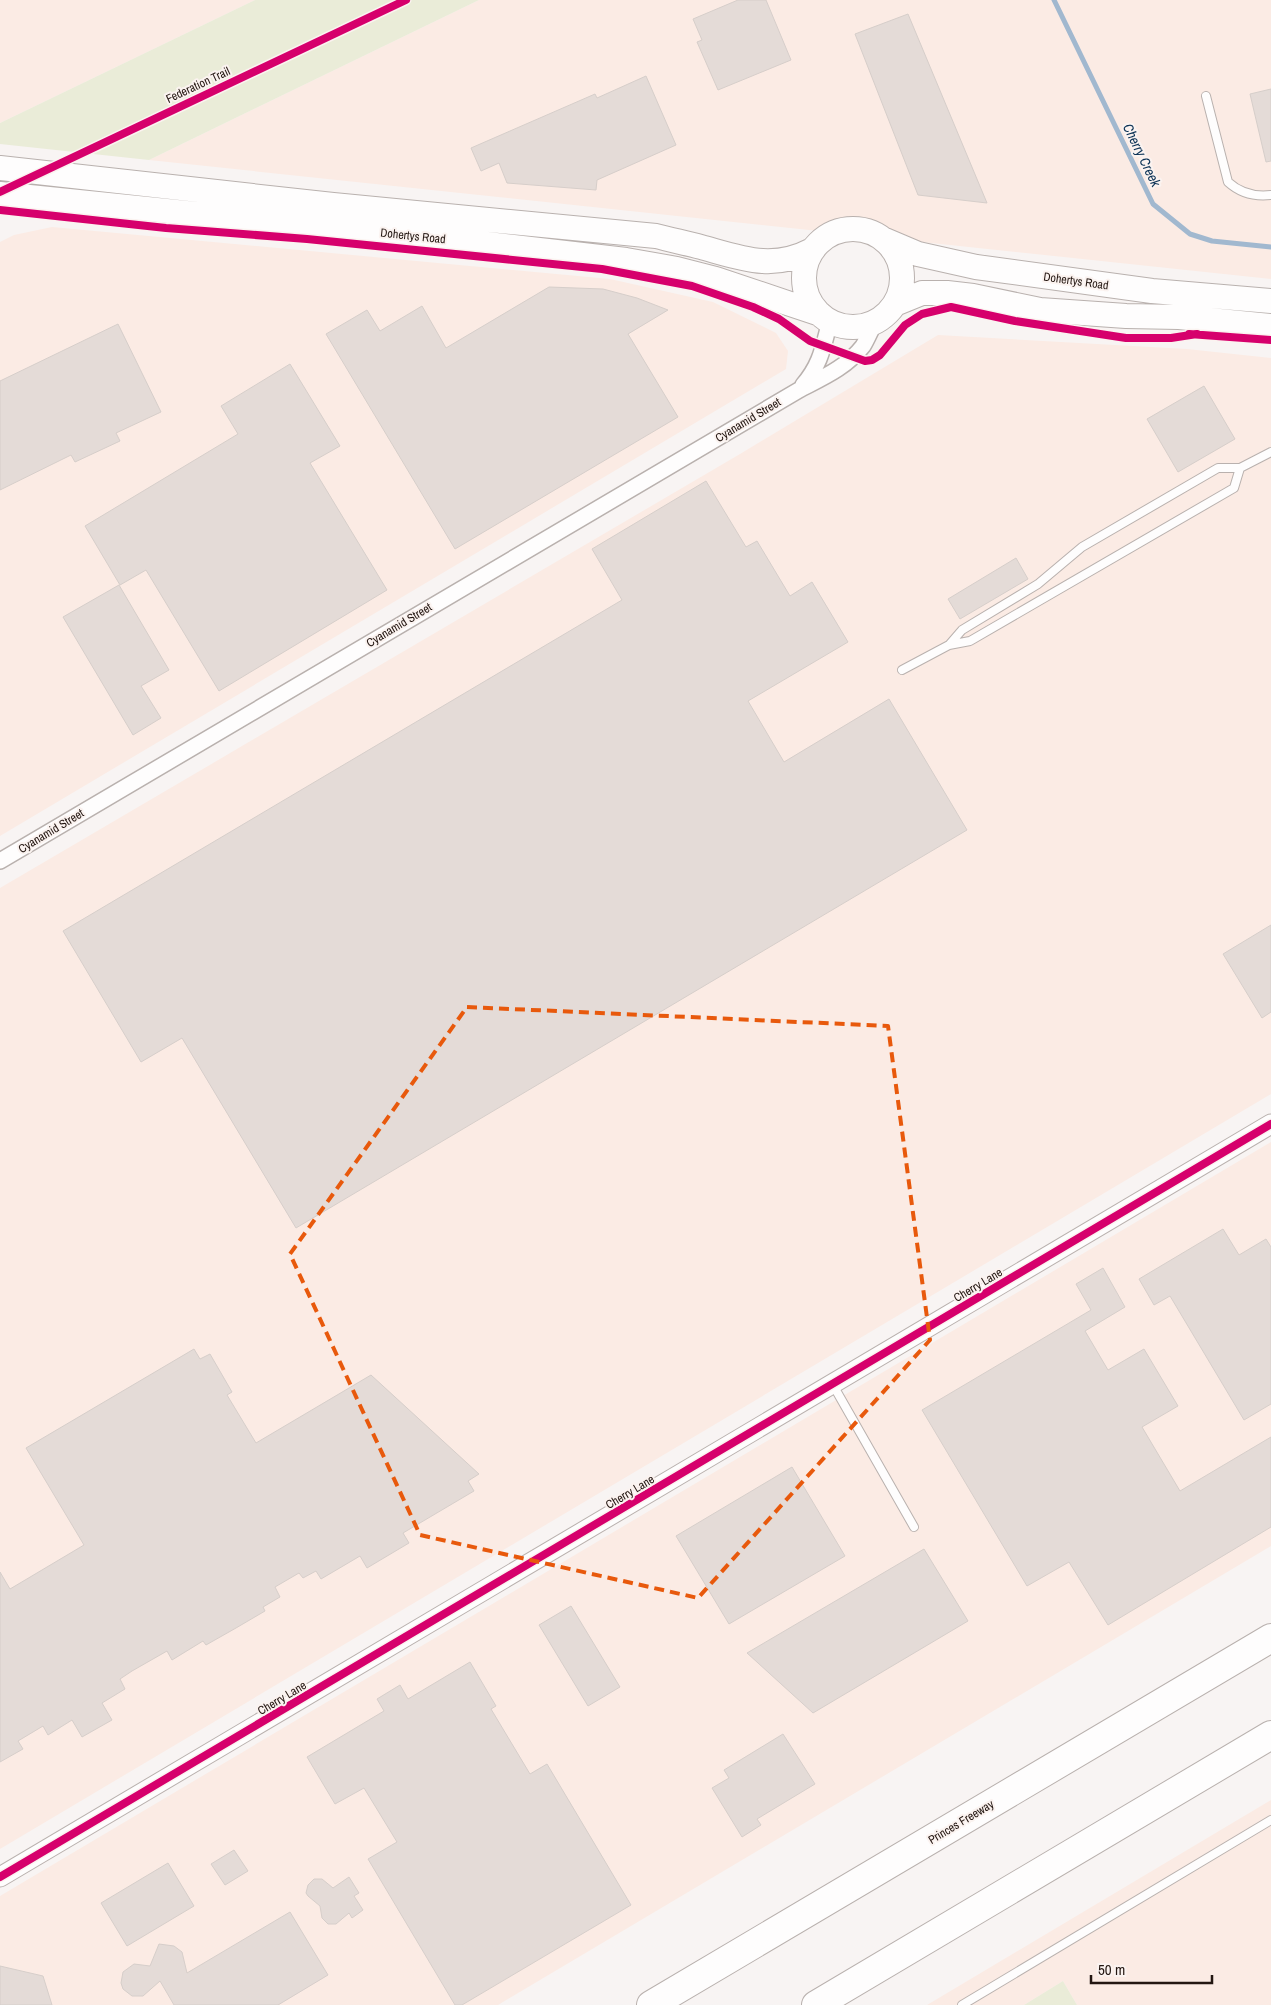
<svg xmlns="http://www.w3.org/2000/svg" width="1271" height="2005" font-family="'Archivo Narrow',sans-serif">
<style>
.built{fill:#fbebe4}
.green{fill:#eaecd8}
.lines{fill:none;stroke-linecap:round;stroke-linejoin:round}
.stream{stroke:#a1b8cf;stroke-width:5}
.building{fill:#e4dbd7;stroke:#d6ceca}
.service-casing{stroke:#b9b1ae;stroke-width:10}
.minor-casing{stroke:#b9b1ae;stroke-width:18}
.tertiary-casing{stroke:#b9b1ae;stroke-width:21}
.primary-casing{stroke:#b9b1ae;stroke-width:26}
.motorway-casing{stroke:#b9b1ae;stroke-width:30}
.service{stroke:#fefdfd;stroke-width:8}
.minor{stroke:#fefdfd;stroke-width:15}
.tertiary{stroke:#fefdfd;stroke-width:19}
.primary{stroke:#fefdfd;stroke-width:24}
.motorway{stroke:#fefdfd;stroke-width:28}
.cycleway-casing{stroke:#fbf3f0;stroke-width:11}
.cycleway{stroke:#d6006c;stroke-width:8}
.marked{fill:none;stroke:#e8590c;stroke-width:4;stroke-dasharray:10 6;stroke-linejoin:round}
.labels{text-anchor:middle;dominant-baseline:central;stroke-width:4;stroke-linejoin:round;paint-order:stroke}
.street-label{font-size:12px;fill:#231611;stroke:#fbf3f0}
.water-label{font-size:14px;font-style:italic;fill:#0c3255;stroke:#fbf3f0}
</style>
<rect width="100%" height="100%" fill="#f8f4f3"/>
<!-- built -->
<path class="built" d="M0 0H255L0 123Z
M479 0H1271V279L149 160Z
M52 227 610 279 713 302 776 333 788 351 786 369 0 836V242L14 235Z
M938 335 1187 349 1271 358V1094L0 1849V888L740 454Z
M1271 1142V1546L498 2005H0V1896Z
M1271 1800V2005H1077L1063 1981 1024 2005H927Z"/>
<!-- green -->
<path class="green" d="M255 0H479L149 160 0 144V123Z
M1063 1981 1077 2005H1024Z"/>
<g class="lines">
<!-- stream -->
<path class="stream" d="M1054 0 1153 204 1190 234 1212 241 1271 247"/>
</g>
<!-- building -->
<path class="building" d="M738 0H766L791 60 718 90 697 42 702 40 693 19Z
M908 14 987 203 918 195 855 34Z
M646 76 676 145 597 180 596 190 507 183 499 163 481 171 471 148 595 94 597 98Z
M1271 89V161L1266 162 1250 94Z
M549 287 603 289 637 298 668 310 628 334 678 417 455 549 326 334 367 310 380 331 422 306 446 348Z
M118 324 161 412 116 433 120 441 75 462 71 455 0 490V381Z
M290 364 340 446 310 463 387 590 219 691 146 570 120 585 85 526 238 434 221 406Z
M1204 386 1235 439 1178 472 1147 419Z
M706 481 746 547 757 541 790 596 812 582 848 642 748 701 784 762 889 699 967 830 296 1228 182 1038 141 1062 63 931 622 600 592 549Z
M1016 558 1028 579 960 619 948 599Z
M119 585 169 670 141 686 161 718 133 735 63 617Z
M1271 925V1012L1262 1018 1223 954Z
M1223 1229 1239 1255 1266 1239 1271 1247V1404L1244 1420 1170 1296 1154 1305 1139 1279Z
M1103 1268 1125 1307 1085 1331 1108 1370 1144 1349 1178 1406 1142 1427 1180 1491 1271 1437V1527L1108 1625 1069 1562 1027 1586 922 1410 1091 1310 1076 1284Z
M194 1349 200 1359 210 1354 232 1392 227 1395 256 1443 371 1375 479 1474 468 1481 474 1491 403 1533 409 1543 367 1568 360 1556 321 1579 316 1571 303 1578 299 1573 275 1587 280 1597 263 1607 265 1611 236 1628 206 1645 203 1641 172 1660 167 1651 132 1671 120 1679 125 1689 102 1703 112 1720 82 1737 72 1720 48 1735 43 1726 18 1741 23 1749 0 1762V1572L10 1589 84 1545 26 1448Z
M792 1467 845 1556 729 1624 676 1536Z
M924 1549 968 1621 813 1713 747 1653Z
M571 1606 620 1687 588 1706 539 1625Z
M470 1662 496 1706 491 1709 530 1774 547 1764 631 1905 462 2005H455L368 1859 397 1842 364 1788 335 1804 307 1757 384 1711 377 1699 400 1685 408 1699Z
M783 1734 815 1784 757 1819 761 1825 742 1837 712 1788 729 1778 724 1770Z
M234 1850 248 1871 225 1885 211 1864Z
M168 1863 194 1906 127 1946 101 1903Z
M349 1877 359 1893 354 1896 363 1910 352 1918 349 1913 336 1924H328L322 1918 320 1906 308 1896 306 1893 308 1885 314 1879H322L333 1888Z
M290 1912 328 1975 278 2005H174L160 1981 143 1996H132L123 1989 121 1983 123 1972 134 1964 150 1966 159 1944 174 1946 182 1952 187 1973Z
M0 1966 43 1976 52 2005H0Z"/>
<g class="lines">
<!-- service casing -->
<g class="service-casing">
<path id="service" d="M1206 96 1228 182C1240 193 1254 197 1271 195
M949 645 962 630 1038 584 1082 547 1218 468H1240L1271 452
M902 670 949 645 970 641 1234 488 1240 468
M833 1385 914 1527
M962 2005 1271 1820"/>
</g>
<!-- minor casing -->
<g class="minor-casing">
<path id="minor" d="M803 385C821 364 823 347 830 321
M0 861 799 390C822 378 846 368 863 346 868 338 871 329 876 321"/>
</g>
<!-- tertiary casing -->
<g class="tertiary-casing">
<path id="tertiary" d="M0 1877 1271 1124"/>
</g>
<!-- primary casing -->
<g class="primary-casing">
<path id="primary" d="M0 168 333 205 656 236C671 240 686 243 701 247 741 258 772 271 812 250
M0 194 453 240 626 260 677 269 716 279 820 314
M804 278a49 49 0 1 1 98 0a49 49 0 1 1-98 0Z
M885 240 918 254 976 267 1152 291 1271 301
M895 304 922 293H947L973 296 1040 310 1126 316 1179 317 1271 326"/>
</g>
<!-- motorway casing -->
<g class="motorway-casing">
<path id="motorway" d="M651 2005 1271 1638
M816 2005 1271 1735"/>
</g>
<!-- service -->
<use href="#service" class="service"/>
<!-- minor -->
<use href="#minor" class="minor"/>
<!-- tertiary -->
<use href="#tertiary" class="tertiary"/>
<!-- primary -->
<use href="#primary" class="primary"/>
<!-- motorway -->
<use href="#motorway" class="motorway"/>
<!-- cycleway casing -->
<g class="cycleway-casing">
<path id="cycleway" d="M0 192 406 0
M0 210 166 228 307 239 602 269 692 286 753 307 779 319 810 341 865 361 872 360 880 355 905 325 922 314 951 307 1015 321 1126 338H1171L1197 334
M1189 334 1271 340
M0 1877 1271 1124"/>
</g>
<!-- cycleway -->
<use href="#cycleway" class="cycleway"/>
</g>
<!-- marked area -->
<path class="marked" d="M467 1007 888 1026 930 1340 698 1598 420 1535 290 1254Z"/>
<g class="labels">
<!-- street labels -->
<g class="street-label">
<text transform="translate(198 85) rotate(-25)">Federation Trail</text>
<text transform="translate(413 236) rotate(6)">Dohertys Road</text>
<text transform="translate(1076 281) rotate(8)">Dohertys Road</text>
<text transform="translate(748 420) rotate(-31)">Cyanamid Street</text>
<text transform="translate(399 625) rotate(-31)">Cyanamid Street</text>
<text transform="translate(51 831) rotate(-31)">Cyanamid Street</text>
<text transform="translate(978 1285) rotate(-31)">Cherry Lane</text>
<text transform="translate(630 1492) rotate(-31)">Cherry Lane</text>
<text transform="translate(282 1698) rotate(-31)">Cherry Lane</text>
<text transform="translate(961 1822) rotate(-31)">Princes Freeway</text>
</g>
<!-- water labels -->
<g class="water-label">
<text transform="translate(1142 155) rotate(64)">Cherry Creek</text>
</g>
</g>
<!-- scale -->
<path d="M1091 1975v8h121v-8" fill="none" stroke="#231611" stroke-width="2.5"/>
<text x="1098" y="1975" font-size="15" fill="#231611" stroke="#fbf3f0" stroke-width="4" paint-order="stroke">50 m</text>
</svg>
